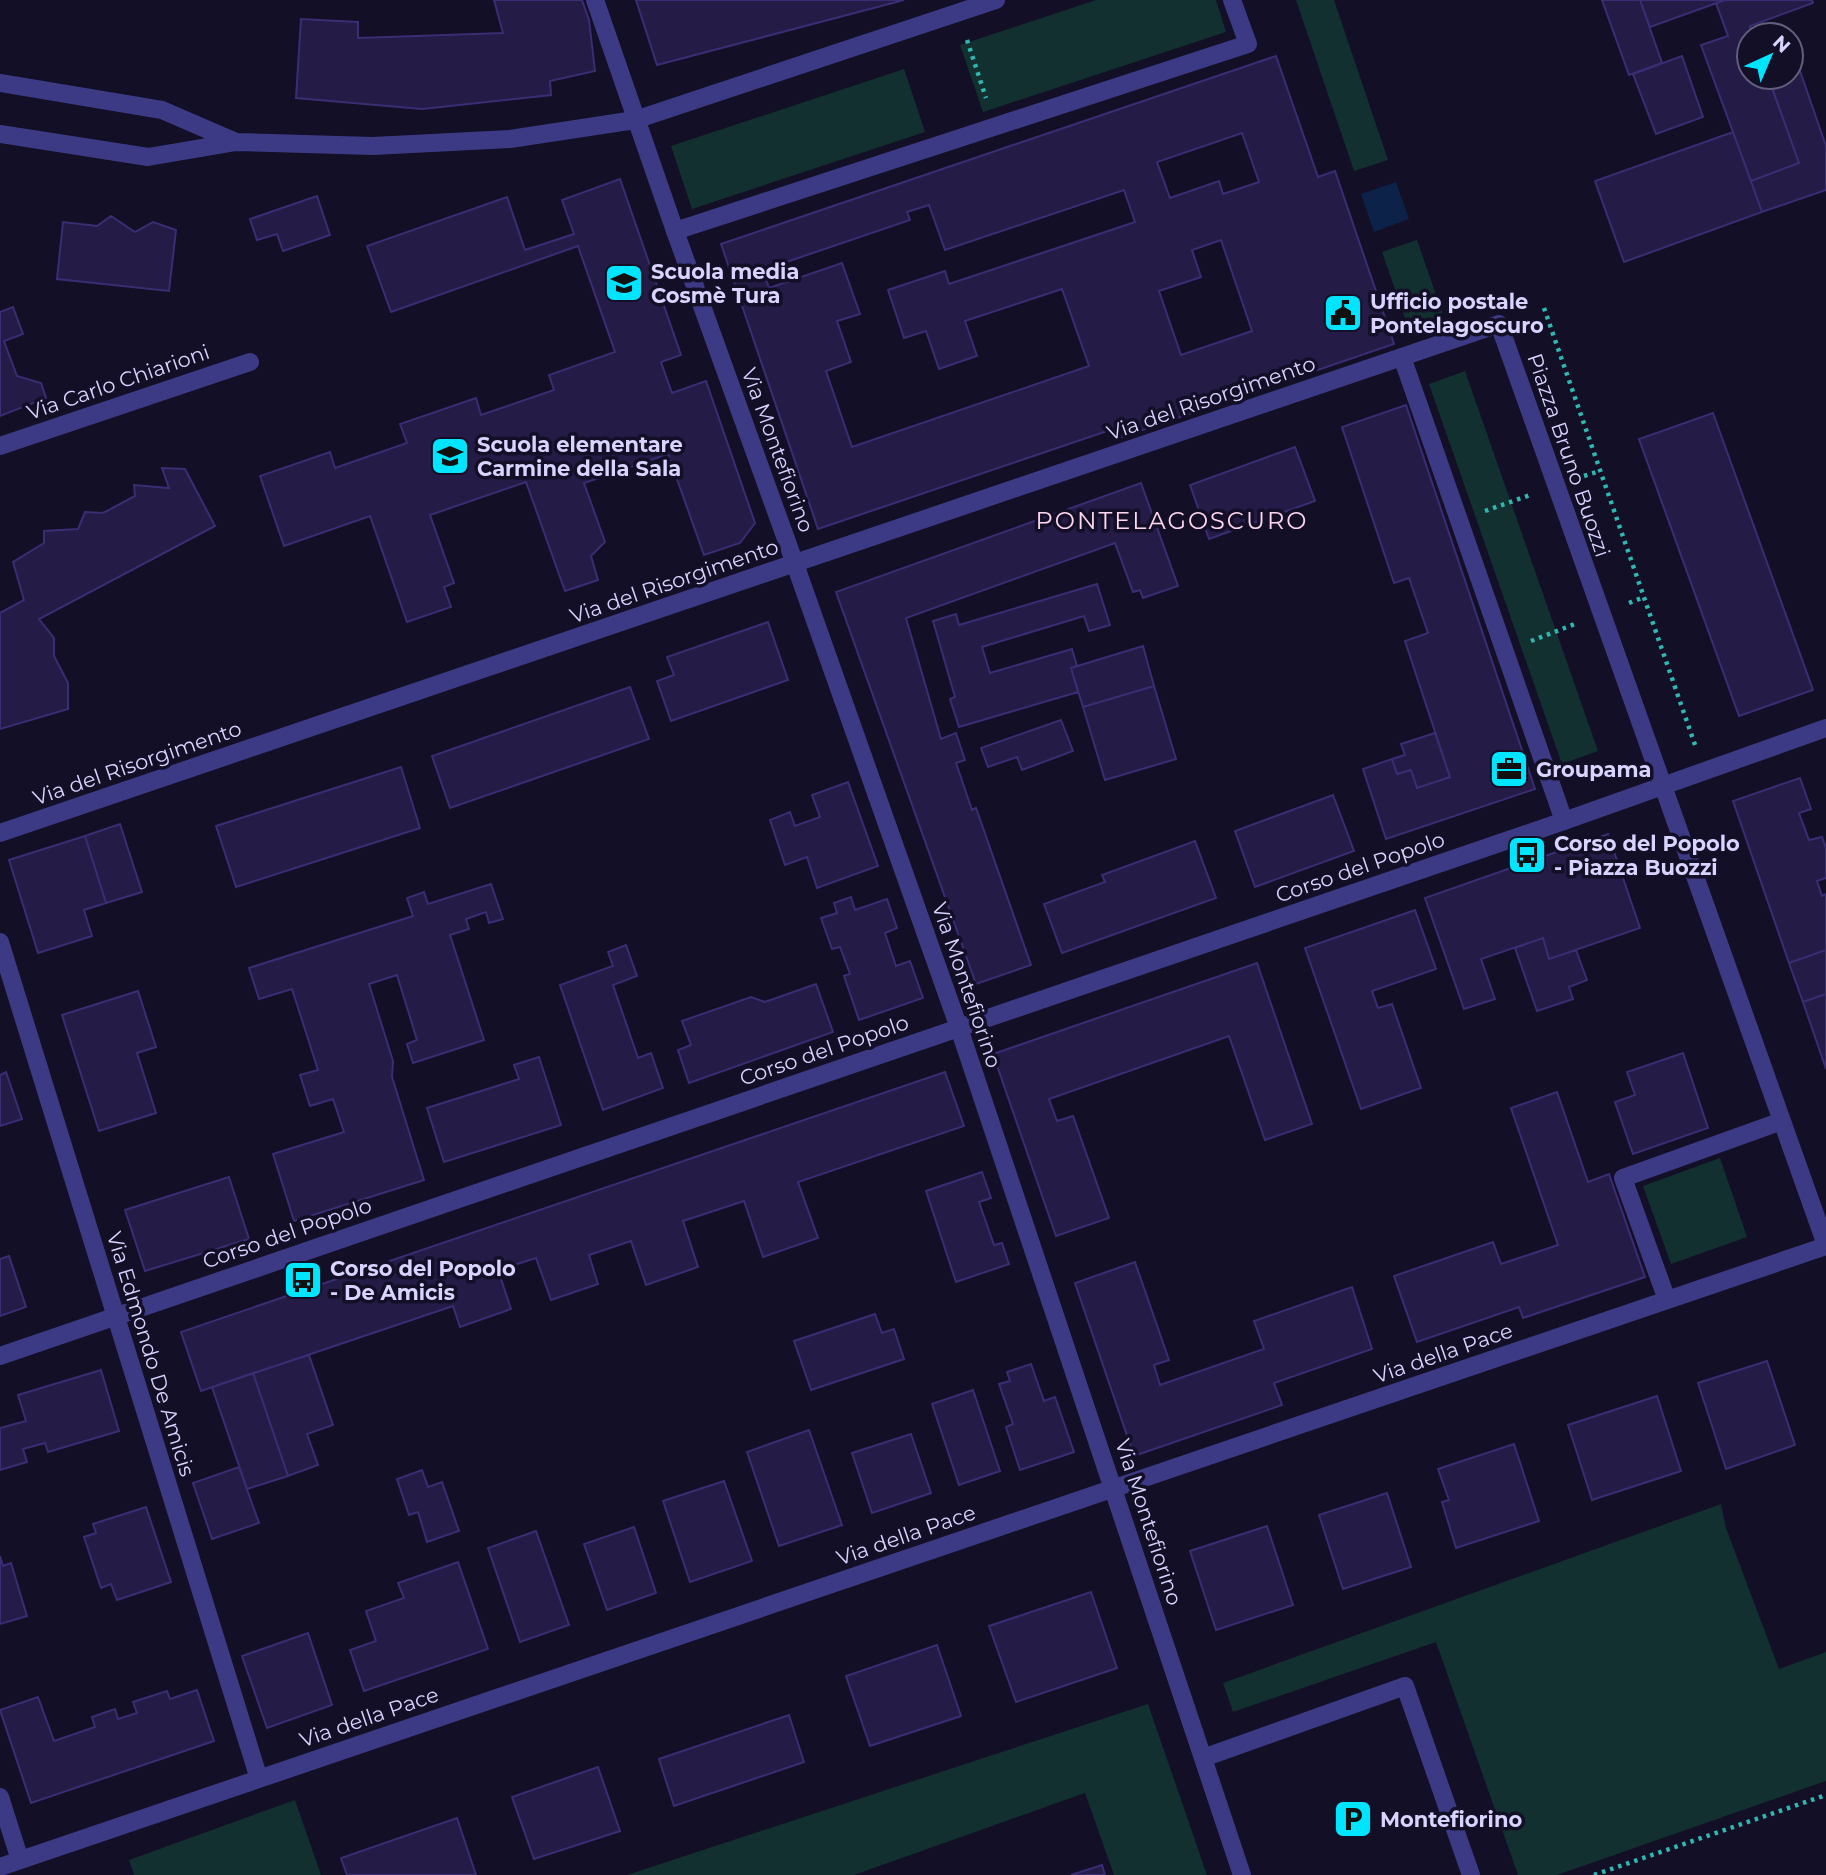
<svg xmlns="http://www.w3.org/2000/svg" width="1826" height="1875" font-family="Montserrat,sans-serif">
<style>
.green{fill:#12302f}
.water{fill:#0c2248}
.building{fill:#241b47;stroke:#3b2d73;stroke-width:2;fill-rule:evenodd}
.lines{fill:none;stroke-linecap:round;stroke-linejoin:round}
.path{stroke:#2fb8b0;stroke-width:4.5;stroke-dasharray:3.5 5;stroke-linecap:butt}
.service{stroke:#3d3a85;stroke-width:18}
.pedestrian{stroke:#3d3a85;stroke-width:18}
.minor{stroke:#3d3a85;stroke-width:18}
.tertiary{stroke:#3d3a85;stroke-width:18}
.labels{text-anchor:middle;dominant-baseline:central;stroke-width:7;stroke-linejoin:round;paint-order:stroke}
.poi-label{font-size:21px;font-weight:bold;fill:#d9d4ff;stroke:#130f26;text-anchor:start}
.street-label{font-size:21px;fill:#d9d4ff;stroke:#130f26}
.quarter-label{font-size:24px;letter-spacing:2px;fill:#ffd6f0;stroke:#130f26}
</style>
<rect width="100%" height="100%" fill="#130f26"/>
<!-- green -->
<path class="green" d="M1096 0H1216L1226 32 983 112 960 45Z
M1296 0H1334L1388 160 1354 171Z
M904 69 925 132 692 209 671 146Z
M1417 240 1443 315 1408 327 1382 252Z
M1465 371 1598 751 1562 764 1429 384Z
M1720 1158 1747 1237 1671 1264 1643 1186Z
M1721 1504 1726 1528 1779 1669 1826 1652V1781L1557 1875H1518L1436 1642 1233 1712 1223 1683Z
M1148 1704 1207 1875H1114L1085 1793 854 1875H627Z
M295 1800 321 1875H134L129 1860Z"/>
<!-- water -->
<path class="water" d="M1396 182 1409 219 1374 232 1361 194Z"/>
<!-- building -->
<path class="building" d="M494 0H582L589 20 595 71 550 81 551 95 422 109 296 98 301 19 358 22V38L503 33Z
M636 0H904L657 65Z
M1602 0H1640L1662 63 1629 75Z
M1640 0H1725L1650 27Z
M1725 0H1812L1813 3 1750 26 1753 35H1749V77H1768L1799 163 1751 181 1701 45 1728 36 1716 3Z
M1276 56 1318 177 1335 171 1394 344 1122 437 1119 427 818 529 721 244ZM1242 133 1259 182 1223 194 1219 181 1170 198 1157 162ZM1124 190 1135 222 949 284 945 271 888 290 904 338 926 331 939 369 977 356 965 321 1062 289 1089 366 852 447 826 371 851 362 837 321 860 314 842 263 769 288 763 270 910 220 907 212 929 205 945 250ZM1221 240 1252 331 1181 355 1159 291 1201 277 1192 250Z
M1682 56 1703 117 1656 134 1633 74Z
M1799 68 1826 146V190L1762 212 1751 181 1799 163 1769 79 1791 77V71Z
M1733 132 1762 212 1624 262 1595 181Z
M620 179 681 355 661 362 672 393 706 381 755 523 740 543 704 555 668 454 584 483 605 542 591 556 598 580 565 591 526 482 430 515 454 583 444 587 451 607 407 622 370 516 284 546 260 476 330 452 335 468 407 443 400 424 476 398 481 415 554 390 549 375 615 352 578 246 391 312 367 246 507 197 525 250 574 234 562 200Z
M317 196 330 235 283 251 277 234 257 240 250 219Z
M111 216 135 232 153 222 176 230 169 291 57 279 63 222 97 226Z
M13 307 23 334 4 341 17 376 41 383 46 398 0 416V312Z
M1406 405 1535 789 1386 839 1363 769 1392 759 1397 774 1411 770 1417 788 1450 777 1405 641 1428 633 1409 578 1394 583 1342 427Z
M1713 413 1813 690 1739 716 1639 439Z
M1295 447 1315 501 1209 539 1190 485Z
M162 468 185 469 215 526 39 619 54 638V656L68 683V709L0 729V613L24 600 13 562 44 543V531L78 529 85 512 103 513 135 496 134 485 169 488Z
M1141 483 1178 586 1143 598 1140 590 1133 592 1115 543 906 618 941 739 956 733 965 760 956 763 972 810 976 808 1031 965 976 984 836 592Z
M1097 584 1110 625 1089 631 1084 616 982 647 990 673 1072 649 1077 666 1071 668 1078 692 959 727 950 699 955 697 933 621 956 614 959 625Z
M768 622 788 680 671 721 657 681 674 675 667 657Z
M1143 646 1154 686 1083 707 1071 668Z
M1154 686 1176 759 1105 780 1083 707Z
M630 687 649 739 450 808 432 756Z
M1061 720 1073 751 1022 770 1017 757 988 767 981 748Z
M1435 733 1450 777 1417 788 1411 770 1397 774 1392 759 1405 755 1401 744Z
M401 767 420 828 236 887 216 826Z
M1800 778 1811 809 1799 813 1809 840 1822 837 1826 848V878L1817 881 1822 896 1826 894V950L1789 963 1733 801Z
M848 782 878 866 817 888 807 857 785 865 770 820 790 812 795 826 820 817 812 795Z
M1333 795 1354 851 1255 887 1235 831Z
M120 824 142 892 106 903 85 836Z
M1608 834 1640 928 1549 959 1543 938 1481 959 1495 999 1464 1009 1425 898Z
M85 836 106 903 84 910 92 936 38 953 9 860Z
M1195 841 1216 898 1062 953 1044 904 1105 882 1102 875Z
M491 884 503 919 489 923 486 912 466 919 469 929 450 935 484 1040 413 1063 407 1044 417 1040 397 975 369 984 393 1061 392 1077 424 1180 294 1221 273 1154 344 1132 333 1099 310 1106 300 1075 318 1070 292 989 259 999 249 968 413 916 407 898 424 892 428 904Z
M851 897 855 910 887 899 897 928 885 933 896 966 910 961 923 998 859 1020 844 976 850 974 840 947 832 949 821 918 837 913 834 903Z
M1415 910 1436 969 1372 991 1378 1008 1392 1004 1421 1088 1361 1109 1305 948Z
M1543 938 1549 959 1576 950 1587 980 1569 987 1573 999 1537 1011 1515 948Z
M626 945 637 976 613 985 638 1058 651 1053 663 1088 603 1110 560 985 613 966 608 952Z
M1826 950V994L1803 1002 1789 963Z
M1257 963 1312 1124 1265 1140 1229 1036 1049 1099 1057 1121 1073 1116 1109 1218 1056 1236 993 1054Z
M816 984 833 1032 689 1083 678 1050 691 1045 682 1021 751 997 765 1002Z
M138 991 156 1047 137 1053 156 1113 99 1131 62 1015Z
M1826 994V1069L1803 1002Z
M1683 1053 1708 1128 1633 1154 1615 1102 1635 1095 1627 1072Z
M539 1057 561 1125 444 1162 427 1108 519 1079 514 1065Z
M6 1072 22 1119 0 1126V1075Z
M945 1072 964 1126 798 1182 818 1238 763 1257 744 1201 683 1221 698 1267 646 1285 631 1241 589 1255 598 1284 551 1300 536 1258 498 1270 511 1309 460 1327 453 1306 201 1391 181 1332Z
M1557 1092 1588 1182 1609 1174 1645 1277 1523 1318 1519 1307 1417 1342 1394 1276 1493 1242 1501 1264 1558 1245 1511 1108Z
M982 1172 991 1198 979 1202 994 1245 1002 1243 1009 1264 956 1282 926 1191Z
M229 1177 249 1239 145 1271 125 1210Z
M9 1256 26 1307 0 1316V1259Z
M1135 1262 1169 1360 1154 1365 1160 1385 1264 1349 1254 1321 1352 1287 1372 1349 1274 1383 1282 1405 1134 1456 1075 1283Z
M875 1314 882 1333 894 1329 904 1359 811 1390 794 1341Z
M309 1355 333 1425 307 1434 318 1465 288 1476 253 1373Z
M1767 1361 1795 1445 1726 1469 1698 1383Z
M1031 1364 1044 1401 1055 1397 1074 1452 1020 1470 1006 1427 1013 1424 999 1384 1010 1381 1007 1372Z
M101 1370 119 1431 48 1452 45 1443 23 1449 27 1462 0 1470V1428L26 1421 18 1395Z
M253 1373 288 1476 247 1489 212 1387Z
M973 1390 1000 1471 959 1485 932 1404Z
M1657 1396 1681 1471 1592 1500 1568 1425Z
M809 1430 842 1525 779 1546 747 1452Z
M911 1434 931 1493 872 1513 852 1453Z
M1514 1444 1539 1521 1456 1548 1442 1502 1449 1500 1438 1469Z
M239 1467 259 1523 212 1539 193 1483Z
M422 1470 428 1487 442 1482 459 1531 427 1542 418 1512 409 1515 397 1479Z
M724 1481 752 1561 690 1582 663 1501Z
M1387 1493 1411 1567 1343 1589 1319 1515Z
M146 1507 171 1582 117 1600 111 1584 101 1588 84 1537 96 1533 93 1524Z
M1267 1526 1293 1605 1216 1630 1190 1551Z
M634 1527 656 1593 607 1610 584 1544Z
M536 1531 569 1625 520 1642 488 1548Z
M0 1556 3 1566 11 1563 27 1616 0 1624Z
M458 1562 488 1649 364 1691 350 1650 376 1641 366 1611 404 1598 398 1583Z
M1091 1592 1117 1668 1016 1702 989 1626Z
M308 1633 332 1705 267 1728 242 1656Z
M937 1645 961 1716 870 1746 846 1676Z
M197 1690 214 1741 31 1803 0 1710 38 1697 54 1741 95 1727 92 1717 115 1709 118 1719 137 1713 133 1702 167 1691 170 1699Z
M789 1715 804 1762 674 1806 659 1759Z
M598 1767 620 1831 534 1859 512 1797Z
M457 1818 476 1875H347L341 1858Z
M1102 1865 1105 1875H1071Z"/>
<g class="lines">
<!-- path -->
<path class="path" d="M967 40 986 98
M1544 308 1695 745
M1584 476 1600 471
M1485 511 1530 495
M1629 603 1644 597
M1531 641 1575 624
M1594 1875 1826 1795"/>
<!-- service -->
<path class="service" d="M1203 1758 1405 1686 1471 1875"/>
<!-- pedestrian -->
<path class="pedestrian" d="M675 231 795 564
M1402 357 1564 821"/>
<!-- minor -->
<path class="minor" d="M595 0 675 231 1248 44 1232 0
M0 446 250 362
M795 564 959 1028 1242 1875
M0 833 1499 324 1826 1245
M0 942 259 1779
M1667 1300 1623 1178 1782 1121
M0 1797 20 1860
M0 1867 1826 1246"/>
<!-- tertiary -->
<path class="tertiary" d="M0 83 162 110 236 142
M0 134 148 157 236 142 373 146 510 139 635 120 996 0
M0 1356 1564 821 1826 728"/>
</g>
<!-- icons -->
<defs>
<g id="school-square" transform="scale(2.0125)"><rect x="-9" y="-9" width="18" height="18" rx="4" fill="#00e5ff" stroke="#130f26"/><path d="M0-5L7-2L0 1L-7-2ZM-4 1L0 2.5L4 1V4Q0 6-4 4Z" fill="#111"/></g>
<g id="civic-square" transform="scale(2.0125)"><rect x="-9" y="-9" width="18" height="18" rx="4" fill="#00e5ff" stroke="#130f26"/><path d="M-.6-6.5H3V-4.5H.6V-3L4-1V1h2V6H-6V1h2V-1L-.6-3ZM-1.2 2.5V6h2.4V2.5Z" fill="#111"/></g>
<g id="office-square" transform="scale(2.0125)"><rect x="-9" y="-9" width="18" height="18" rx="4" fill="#00e5ff" stroke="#130f26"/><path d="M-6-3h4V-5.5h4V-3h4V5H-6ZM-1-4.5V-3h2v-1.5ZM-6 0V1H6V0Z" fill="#111"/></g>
<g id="bus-square" transform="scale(2.0125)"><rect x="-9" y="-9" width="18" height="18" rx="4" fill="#00e5ff" stroke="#130f26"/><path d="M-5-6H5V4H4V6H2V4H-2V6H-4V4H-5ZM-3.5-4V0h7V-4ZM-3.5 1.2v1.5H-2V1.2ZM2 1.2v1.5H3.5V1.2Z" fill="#111"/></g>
<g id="parking-square" transform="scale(2.0125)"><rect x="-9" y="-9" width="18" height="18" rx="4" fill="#00e5ff" stroke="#130f26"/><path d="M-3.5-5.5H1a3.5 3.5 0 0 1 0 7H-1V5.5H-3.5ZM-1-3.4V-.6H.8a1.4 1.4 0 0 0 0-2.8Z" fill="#111"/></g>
</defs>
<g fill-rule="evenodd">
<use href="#school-square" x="624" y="283"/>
<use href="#civic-square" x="1343" y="313"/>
<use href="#school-square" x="450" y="456"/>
<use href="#office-square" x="1509" y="769"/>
<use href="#bus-square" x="1527" y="855"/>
<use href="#bus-square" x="303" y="1280"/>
<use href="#parking-square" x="1353" y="1819"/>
</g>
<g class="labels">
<!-- poi labels -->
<g class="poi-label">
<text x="651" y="271">Scuola media<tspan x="651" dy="24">Cosmè Tura</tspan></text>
<text x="1370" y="301">Ufficio postale<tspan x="1370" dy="24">Pontelagoscuro</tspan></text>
<text x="477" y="444">Scuola elementare<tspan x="477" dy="24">Carmine della Sala</tspan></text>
<text x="1536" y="769">Groupama</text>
<text x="1554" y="843">Corso del Popolo<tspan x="1554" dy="24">- Piazza Buozzi</tspan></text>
<text x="330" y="1268">Corso del Popolo<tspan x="330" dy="24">- De Amicis</tspan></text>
<text x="1380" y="1819">Montefiorino</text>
</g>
<!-- street labels -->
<g class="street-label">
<text transform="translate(118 382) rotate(-19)">Via Carlo Chiarioni</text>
<text transform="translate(1211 398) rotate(-19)">Via del Risorgimento</text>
<text transform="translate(778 450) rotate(70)">Via Montefiorino</text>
<text transform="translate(1569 455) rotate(71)">Piazza Bruno Buozzi</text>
<text transform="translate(674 581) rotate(-19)">Via del Risorgimento</text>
<text transform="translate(137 763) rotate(-19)">Via del Risorgimento</text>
<text transform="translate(1360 867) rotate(-19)">Corso del Popolo</text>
<text transform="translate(967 985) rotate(71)">Via Montefiorino</text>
<text transform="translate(824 1050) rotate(-19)">Corso del Popolo</text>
<text transform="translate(287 1233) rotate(-19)">Corso del Popolo</text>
<text transform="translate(1443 1353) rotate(-19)">Via della Pace</text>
<text transform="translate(151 1354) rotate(73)">Via Edmondo De Amicis</text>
<text transform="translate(1149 1522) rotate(72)">Via Montefiorino</text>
<text transform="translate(906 1535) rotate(-19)">Via della Pace</text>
<text transform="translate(369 1717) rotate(-19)">Via della Pace</text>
</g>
<!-- quarter labels -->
<g class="quarter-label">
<text x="1172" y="520">PONTELAGOSCURO</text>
</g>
</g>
<!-- north arrow -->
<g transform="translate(1770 56) rotate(44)"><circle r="33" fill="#130f26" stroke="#625e7d" stroke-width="2"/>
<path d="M0-5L12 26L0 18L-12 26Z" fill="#00e5ff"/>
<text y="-10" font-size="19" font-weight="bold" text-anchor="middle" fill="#d9d4ff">N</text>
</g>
</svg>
